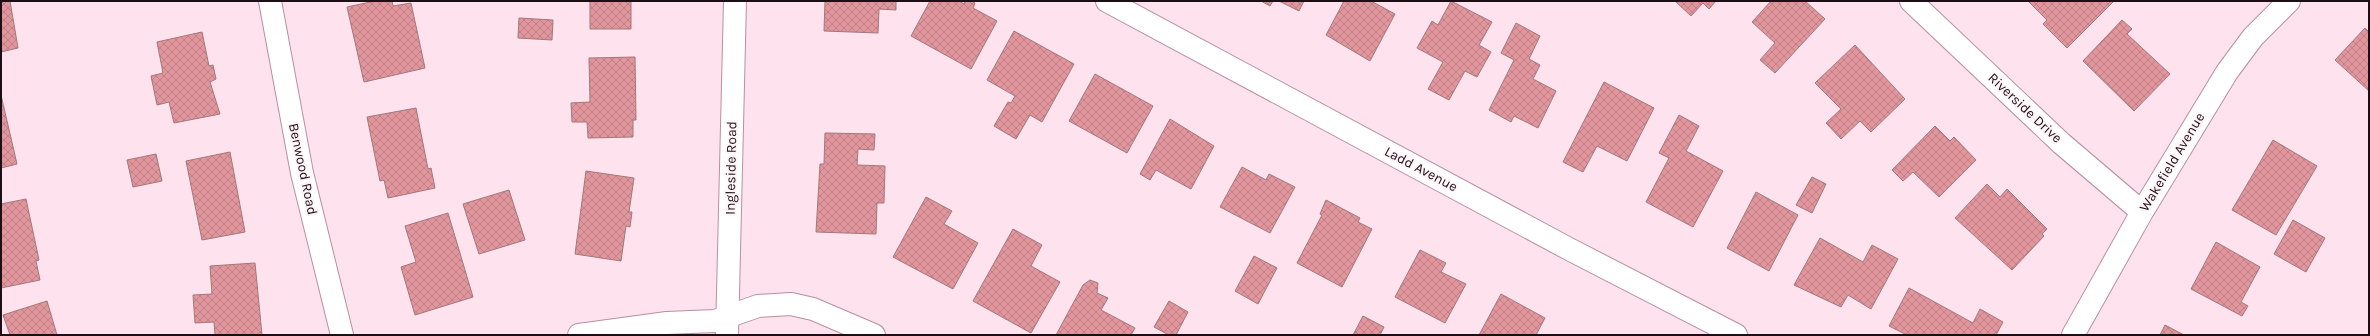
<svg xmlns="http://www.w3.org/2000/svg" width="2370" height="336" font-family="Karla,sans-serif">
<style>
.building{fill:url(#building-cross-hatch);stroke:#a3777a}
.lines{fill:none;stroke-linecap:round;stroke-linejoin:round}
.street-casing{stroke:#b98f9f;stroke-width:24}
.street{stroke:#fff;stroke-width:22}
.labels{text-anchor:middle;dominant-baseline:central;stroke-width:4;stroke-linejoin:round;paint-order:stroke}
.street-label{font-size:14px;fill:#1d0e15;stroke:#fff5f9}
</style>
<defs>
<pattern id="building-cross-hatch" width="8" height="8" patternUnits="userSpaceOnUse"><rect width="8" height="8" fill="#e1969d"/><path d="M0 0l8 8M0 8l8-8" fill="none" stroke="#c18086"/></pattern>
</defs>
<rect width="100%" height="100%" fill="#fee2ed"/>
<!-- building -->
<path class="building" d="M1 1H10L18 48 1 52Z
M375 1H392L393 6 411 3 425 68 364 82 347 7Z
M590 1H631V29H590Z
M825 1H896V10L879 9 878 33 824 31Z
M930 1H959L964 4 965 1H972L975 3 973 8 997 21 971 69 911 36Z
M1261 1H1273L1270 6Z
M1279 1H1304L1299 11Z
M1344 1H1371L1395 14 1370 61 1326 35Z
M1451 1 1492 22 1479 45 1491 52 1477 77 1465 71 1449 100 1428 89 1443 62 1417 48 1432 21 1438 25Z
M1675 1H1716L1709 9 1703 3 1691 16Z
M1771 1H1805L1825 19 1775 73 1760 60 1775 43 1752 22Z
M2028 1H2112L2113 2 2067 48 2043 24 2047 20Z
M519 18 553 20 552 40 518 38Z
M2122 20 2132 29 2127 34 2170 74 2134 111 2083 61Z
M1516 23 1540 36 1529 59 1540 65 1533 79 1556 91 1538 128 1514 116 1511 122 1489 110 1514 60 1501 53Z
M2365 28 2369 32V91L2335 60Z
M1014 31 1074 64 1042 122 1030 115 1016 139 994 126 1008 102 1011 103 1015 96 987 80Z
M202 32 209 66 213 65 216 79 210 82 220 114 174 123 169 102 157 105 151 76 163 73 157 42Z
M1855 45 1905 99 1871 132 1860 121 1841 139 1826 123 1841 109 1815 83Z
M635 57 636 120H633V137L588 138 587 122H572L571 103 590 102 589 58Z
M1095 74 1153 106 1127 153 1069 121Z
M1604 82 1654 108 1627 161 1597 146 1583 172 1563 162Z
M1 95 17 164 1 168Z
M416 108 428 169 431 168 435 188 388 198 384 180 380 181 367 117Z
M1679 115 1699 126 1686 151 1723 171 1693 227 1646 202 1669 158 1659 153Z
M1170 119 1214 146 1191 189 1156 170 1150 180 1140 174Z
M1935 126 1950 141 1954 137 1976 160 1939 197 1913 172 1903 181 1892 170Z
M825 133 875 134 874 150 858 149 857 165 885 166 884 203H877L876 234 816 232 820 164H824Z
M2273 140 2317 166 2276 235 2232 210Z
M230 152 245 232 202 240 186 161Z
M156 154 162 181 133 187 127 160Z
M1242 167 1266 180 1269 174 1295 187 1270 233 1220 207Z
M586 171 634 178 629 212H632L630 227 626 226 621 261 575 254Z
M1812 177 1826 184 1812 213 1796 205Z
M1987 184 2000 197 2007 189 2047 229 2042 234 2044 236 2012 270 1955 218Z
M509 190 525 240 479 254 463 204Z
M1756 192 1798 215 1769 271 1727 248Z
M926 197 952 211 944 224 978 243 953 289 893 257Z
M26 199 39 260 36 261 40 280 1 288V204Z
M1326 200 1360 218 1358 222 1372 229 1342 287 1297 263 1322 215 1320 214Z
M448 213 473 297 415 315 401 267 416 262 405 226Z
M2293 220 2325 238 2306 272 2274 254Z
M1013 229 1042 245 1031 266 1060 282 1031 333 973 301Z
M1820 238 1863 262 1872 245 1898 259 1871 309 1848 295 1841 307 1794 285Z
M2216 242 2260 267 2241 302 2248 306 2242 316 2191 289Z
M1420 250 1446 263 1441 272 1466 284 1445 323 1395 297Z
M1254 256 1277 268 1258 304 1235 291Z
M255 263 262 335H215L214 322 195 323 193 295 212 294 210 266Z
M1090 280 1098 283 1097 293 1108 298 1101 310 1135 328 1131 335H1056L1083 285Z
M1909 288 1973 323 1980 309 2003 322 1996 335H1907L1889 326Z
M1501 294 1545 318 1536 335H1479Z
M47 301 57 335H10L3 315Z
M1169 301 1188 312 1176 335H1169L1154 327Z
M1363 316 1384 327 1380 335H1353Z
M2165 325 2184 335H2160Z"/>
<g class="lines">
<!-- street casing -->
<g class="street-casing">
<path id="street" d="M270 1 302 173 342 335
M1107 1 1569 249 1736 335
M1911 1 2061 143 2142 212
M579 335 667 323 715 321 758 306 791 304 813 309 874 335
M727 335 735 1
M2073 335 2142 212 2227 72 2253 37 2289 1"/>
</g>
<!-- street -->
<use href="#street" class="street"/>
</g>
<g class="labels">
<!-- street labels -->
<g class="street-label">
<text transform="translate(2025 108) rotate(43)">Riverside Drive</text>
<text transform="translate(2172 162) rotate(-59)">Wakefield Avenue</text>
<text transform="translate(731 168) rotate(-89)">Ingleside Road</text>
<text transform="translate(303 169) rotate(78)">Benwood Road</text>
<text transform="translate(1421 169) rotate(28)">Ladd Avenue</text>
</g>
</g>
<!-- border -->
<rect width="2370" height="336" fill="none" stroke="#1d0e15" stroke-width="4"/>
</svg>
